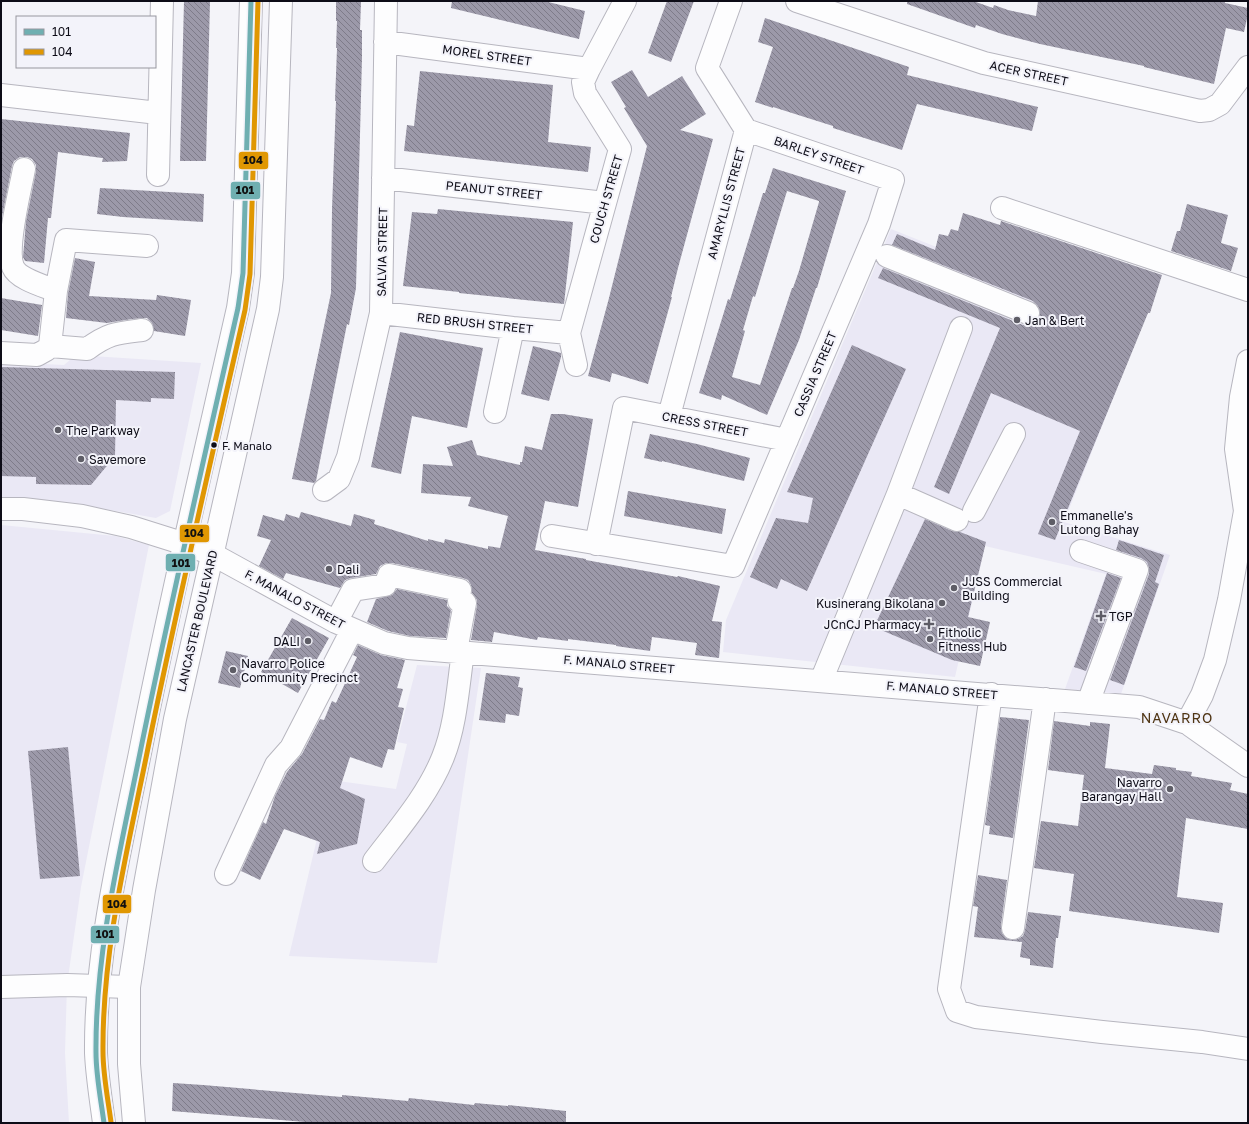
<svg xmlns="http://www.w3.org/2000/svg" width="1249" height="1124" font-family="'Golos Text',sans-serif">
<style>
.built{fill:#eae8f5}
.building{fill:url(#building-back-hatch);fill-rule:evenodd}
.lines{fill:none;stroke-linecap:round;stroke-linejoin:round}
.minor-casing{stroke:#b7b6bf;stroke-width:24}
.major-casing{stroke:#b7b6bf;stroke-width:24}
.minor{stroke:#fdfdfe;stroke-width:22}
.major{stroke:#fdfdfe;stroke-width:22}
.bus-1-casing{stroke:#f3f3fa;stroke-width:8}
.bus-2-casing{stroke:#f3f3fa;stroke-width:8}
.bus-1{stroke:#6fafb1;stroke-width:5}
.bus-2{stroke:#e09702;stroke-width:5}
.poi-dot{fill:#5e5d66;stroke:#f3f3fa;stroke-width:1.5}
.bus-dot{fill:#0d0c17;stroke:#f3f3fa;stroke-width:1.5}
.labels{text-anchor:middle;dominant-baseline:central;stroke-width:4;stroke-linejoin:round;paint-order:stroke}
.bus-label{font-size:11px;fill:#0d0c17;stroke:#f3f3fa;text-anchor:start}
.street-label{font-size:12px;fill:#0d0c17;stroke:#f3f3fa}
.poi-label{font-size:12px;fill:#0d0c17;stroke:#f3f3fa;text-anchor:start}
.quarter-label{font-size:14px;letter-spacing:1px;fill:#4f3514;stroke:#f3f3fa}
.line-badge{stroke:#f3f3fa;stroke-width:1.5}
.pale-badge-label{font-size:11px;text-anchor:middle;font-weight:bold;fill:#111}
</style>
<defs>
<pattern id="building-back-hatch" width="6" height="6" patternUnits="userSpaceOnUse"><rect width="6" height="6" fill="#9c99a9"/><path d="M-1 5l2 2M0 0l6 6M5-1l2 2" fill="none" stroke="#7e7b89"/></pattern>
</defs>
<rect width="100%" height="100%" fill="#f4f4f9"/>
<!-- built -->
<path class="built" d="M891 229 1141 328 1064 522 1170 555 1121 694 1065 689 1106 574 985 546 955 677 723 652 726 620Z
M76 355 201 363 170 511 156 518 75 504 22 499 1 498V362L64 365Z
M1 525 115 536 149 545 81 887 67 985 65 1053 69 1123H1Z
M417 665 481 668 437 963 289 956 331 780 396 789 407 744 397 742Z"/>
<!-- building -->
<path class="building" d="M184 1H210L206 161H180Z
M336 1 361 2 360 30H362V58L356 288 349 325 347 324 316 481 314 483 292 479 331 293 332 209 336 101H335L337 48H336L337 21H336Z
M452 1H544L585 11 579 39 451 8Z
M667 1H694L671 62 648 53Z
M907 1H973L993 8 994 5 1008 10 1036 16 1038 1H1225V3L1248 8V14L1244 32 1226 28 1214 84 1144 67V66L1040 44 1002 34 976 25 975 28 907 4Z
M765 18 909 67 907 75 1038 107 1032 131 917 104 902 150 833 128V126L773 107V108L755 102 773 47 758 42Z
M632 70 648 97 682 76 706 114 680 130 713 139 678 268 671 297H672L648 384 612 373 610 382 588 376 609 298 647 146 624 108 626 107 611 82Z
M420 71 553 85 548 142 591 147 588 172 404 151 407 125 414 126Z
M1 119 130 133 127 161 102 162 103 158H102L58 152 51 218H48L44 263 25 261 23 257 26 221 36 171V165L32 159 27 157H20L14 161 12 166 1 222Z
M773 168 846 191 817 288H816L799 340 767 415 722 395 721 400 699 393 728 299 730 300 763 193H765ZM787 191 819 201V202L799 271 793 288H792L760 385 732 377 745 331 743 330 753 296 755 297Z
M100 188 204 194 203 222 123 217 97 214Z
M1187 204 1228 215 1221 243 1238 248 1231 271 1171 251 1177 231H1180Z
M438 209 573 222 564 304 459 293V292L403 286 412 212 437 214Z
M963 213 1000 225 1001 221 1162 275 1150 313H1148L1055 540 1038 534 1080 431 991 393 949 494 934 487 1000 328 878 278 883 268 1023 325H1029L1035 323 1039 318 1040 312 1038 306 1033 301 892 245 897 234 935 250 939 234 948 236 951 229 958 231Z
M75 258 95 262 89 296 156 300 157 295 191 300 185 336 154 331 152 323 147 318 132 319 107 323 66 318 68 293Z
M1 298 42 305 38 336 1 330Z
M400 332 483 348 467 428 412 416 401 474 371 467Z
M852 345 906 369 807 591 781 579 777 589 750 577 776 518 808 523 813 498 787 492Z
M533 346 561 353V357L549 401 521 394Z
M1 367 175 372 174 399 151 398V402L116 400 115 456 91 485 36 484V477L1 476Z
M551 414H563L593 419 578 507 545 501 535 550 586 559V560L651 572 677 577 678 576 720 586 712 621 722 622 719 658 695 655 697 643 652 637 650 651 616 646V645L568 639V641L538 637 537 640 494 632 492 642 471 640 477 605V600L472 593 471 585 468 580 463 578 392 563H386L380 566 376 574 351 578 345 580 340 588 286 573 283 579 259 566 271 540 257 536 263 515 284 521 286 514 299 518 301 512 351 526 354 514 375 520 374 524 428 541V539L444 543 445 539 488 549V546L500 548 508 516 468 506 471 497 421 493 423 464 453 466 447 447 472 440 477 455 520 465V462H522L525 446 542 450Z
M650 434 697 444 750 458 744 481 662 461V462L644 458Z
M628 491 726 509 722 534 624 516Z
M925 519 952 531 960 532 986 542 968 617 990 622 980 666 952 660 874 627Z
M1119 540 1164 555 1155 582 1159 584 1124 685 1110 680 1149 574V568L1147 562 1141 558 1116 550Z
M1107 573 1121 578 1086 671 1074 667Z
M397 589 447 600V606L451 610 446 638 410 636 388 631 367 622 376 599 392 595Z
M292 618 329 638 298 693 261 672Z
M358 645 381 655 405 660 397 688 403 689 398 707 404 708 394 750 388 749 382 768 350 757 340 788 365 799 357 844 317 854 320 842 284 829 260 880 241 871 263 822 266 824 275 796 287 772 302 754 320 719 324 720 332 701 336 703 357 657 353 655Z
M226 651 248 656 240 688 218 683Z
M486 673 520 677 518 687 523 688 519 716 506 714 505 723 479 720Z
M1000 717 1029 720 1013 838 989 834 990 826 985 825Z
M1054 721 1090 726V722L1110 724 1105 768 1152 774 1154 765 1176 768V770L1192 772 1191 776 1232 783 1230 790 1248 794V829L1186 818 1177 897 1223 903 1219 933 1069 911 1074 874 1034 868 1041 821 1078 826 1084 775 1048 770Z
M68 747 80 876 40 879 28 751Z
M978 875 1007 880 1001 926 1002 933 1006 938 1012 940 1018 939 1023 936 1025 930 1028 912 1061 916 1058 938H1056L1053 968 1030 965V959L1020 957 1022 942 974 937 978 907 973 906Z
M173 1083 203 1085 342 1097V1095L408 1101 409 1098 474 1105 475 1103 508 1106V1105L566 1111V1123H317L172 1111Z"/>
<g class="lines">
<!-- minor casing -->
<g class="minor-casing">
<path id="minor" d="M797 1 984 63 1200 111 1209 110 1220 104 1248 67
M385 42 589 69
M1 95 158 113
M24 169C20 191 5 248 13 267 18 279 44 286 56 291
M158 175 162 1
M383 178 605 203
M1002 208 1248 290
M887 256 1028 313
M381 313 513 328 569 333
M50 346 87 349C109 333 117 333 142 330
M1 353 37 355 46 350 50 346 56 291 66 240 147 246
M576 365 569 333 620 149 585 93 583 82 589 69 625 1
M495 412 513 328
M669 416 746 130 707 68 731 1
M324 490 339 479 348 457 381 313 386 1
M898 494 961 328
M1 509H23L82 516 131 527 185 544 212 554 336 622 384 643 408 648 1139 707 1187 723 1248 766
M974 511 1014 434
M552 536 733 566 879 224 893 180 746 130
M596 544 624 408 787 440
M1081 551 1137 570 1088 703
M336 622 353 590 385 585 389 575 460 590 459 601 465 603 456 651
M821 681 898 494 957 520
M991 694 949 989 957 1011 976 1017 1102 1032 1202 1042 1248 1049
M1187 723 1202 695 1215 660 1229 600 1245 511 1236 449 1241 397 1248 361
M374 861C399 828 428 795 443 757 456 725 458 686 463 652
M226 874 276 765 291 748 352 630
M1013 928 1045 699
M1 987 67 985 129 987"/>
</g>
<!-- major casing -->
<g class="major-casing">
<path id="major" d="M104 1123C101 1100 97 1076 96 1053 95 949 121 848 141 748 170 600 205 454 238 308L243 273 251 1
M134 1123 129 1064V987L144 890 175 719 268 309 272 277 281 1"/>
</g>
<!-- minor -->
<use href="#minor" class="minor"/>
<!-- major -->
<use href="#major" class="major"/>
<!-- bus-1 casing -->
<g class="bus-1-casing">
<path id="bus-1" d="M104 1123C101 1100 96 1076 96 1053 95 950 121 848 141 748 171 601 205 454 238 308L243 273 251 1"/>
</g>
<!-- bus-2 casing -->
<g class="bus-2-casing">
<path id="bus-2" d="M111 1122C108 1099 103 1075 103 1052 102 949 128 848 148 748 178 601 212 456 245 310L250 274 258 1"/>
</g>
<!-- bus-1 -->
<use href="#bus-1" class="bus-1"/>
<!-- bus-2 -->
<use href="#bus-2" class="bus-2"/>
</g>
<!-- markers -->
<g class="poi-dot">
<circle cx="1017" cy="320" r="4"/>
<circle cx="58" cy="430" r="4"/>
<circle cx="81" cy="459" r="4"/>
<circle cx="1052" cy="522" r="4"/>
<circle cx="329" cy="569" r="4"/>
<circle cx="954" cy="588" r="4"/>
<circle cx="942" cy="603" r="4"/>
<path d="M1099 610h4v4h4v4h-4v4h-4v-4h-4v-4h4z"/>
<path d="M927 618h4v4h4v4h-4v4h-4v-4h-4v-4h4z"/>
<circle cx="930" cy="639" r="4"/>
<circle cx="308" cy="641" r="4"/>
<circle cx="233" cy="670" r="4"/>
<circle cx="1170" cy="789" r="4"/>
</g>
<circle class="bus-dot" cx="214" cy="445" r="3.5"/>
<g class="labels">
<!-- bus labels -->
<g class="bus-label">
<text x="222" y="445">F. Manalo</text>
</g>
<!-- street labels -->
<g class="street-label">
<text transform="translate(487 55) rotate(8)">MOREL STREET</text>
<text transform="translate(1029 73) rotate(12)">ACER STREET</text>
<text transform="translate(819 155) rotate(19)">BARLEY STREET</text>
<text transform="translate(494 190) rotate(6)">PEANUT STREET</text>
<text transform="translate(606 199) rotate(-74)">COUCH STREET</text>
<text transform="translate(726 203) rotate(-75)">AMARYLLIS STREET</text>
<text transform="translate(382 252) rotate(-89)">SALVIA STREET</text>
<text transform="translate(475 323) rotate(6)">RED BRUSH STREET</text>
<text transform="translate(815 374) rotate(-67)">CASSIA STREET</text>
<text transform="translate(705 424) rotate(11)">CRESS STREET</text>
<text transform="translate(295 599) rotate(28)">F. MANALO STREET</text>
<text transform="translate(197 621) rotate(-77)">LANCASTER BOULEVARD</text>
<text transform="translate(619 664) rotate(5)">F. MANALO STREET</text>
<text transform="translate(942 690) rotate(5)">F. MANALO STREET</text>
</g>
<!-- poi labels -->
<g class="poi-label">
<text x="1025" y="320">Jan &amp; Bert</text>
<text x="66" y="430">The Parkway</text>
<text x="89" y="459">Savemore</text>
<text x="1060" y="515">Emmanelle's<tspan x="1060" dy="14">Lutong Bahay</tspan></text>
<text x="337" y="569">Dali</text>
<text x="962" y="581">JJSS Commercial<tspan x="962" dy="14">Building</tspan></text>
<text x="934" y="603" text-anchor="end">Kusinerang Bikolana</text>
<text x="1109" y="616">TGP</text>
<text x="921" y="624" text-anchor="end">JCnCJ Pharmacy</text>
<text x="938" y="632">Fitholic<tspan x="938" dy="14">Fitness Hub</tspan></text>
<text x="300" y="641" text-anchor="end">DALI</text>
<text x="241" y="663">Navarro Police<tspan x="241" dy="14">Community Precinct</tspan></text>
<text x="1162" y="782" text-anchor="end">Navarro<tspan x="1162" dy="14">Barangay Hall</tspan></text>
</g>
<!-- quarter labels -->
<g class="quarter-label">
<text x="1177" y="717">NAVARRO</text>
</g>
</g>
<g class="line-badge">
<rect x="238" y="151" width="31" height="19" rx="4" fill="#e09702"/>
<rect x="230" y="181" width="31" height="19" rx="4" fill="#6fafb1"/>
<rect x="179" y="524" width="31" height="19" rx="4" fill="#e09702"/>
<rect x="165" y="553" width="31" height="19" rx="4" fill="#6fafb1"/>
<rect x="102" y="894" width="30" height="20" rx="4" fill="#e09702"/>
<rect x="90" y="925" width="30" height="19" rx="4" fill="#6fafb1"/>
</g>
<g class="pale-badge-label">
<text x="253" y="164">104</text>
<text x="245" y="194">101</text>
<text x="194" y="537">104</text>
<text x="181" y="567">101</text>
<text x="117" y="908">104</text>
<text x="105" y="938">101</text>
</g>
<!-- border -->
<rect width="1249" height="1124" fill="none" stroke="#0d0c17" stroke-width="4"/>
<!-- legend -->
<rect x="16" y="16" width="140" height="52" fill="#f3f3fa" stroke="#97979f"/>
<rect x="24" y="29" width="20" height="6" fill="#6fafb1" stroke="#97979f"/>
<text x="52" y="36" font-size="12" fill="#0d0c17">101</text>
<rect x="24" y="49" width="20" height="6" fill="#e09702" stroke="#97979f"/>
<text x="52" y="56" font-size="12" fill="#0d0c17">104</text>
</svg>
